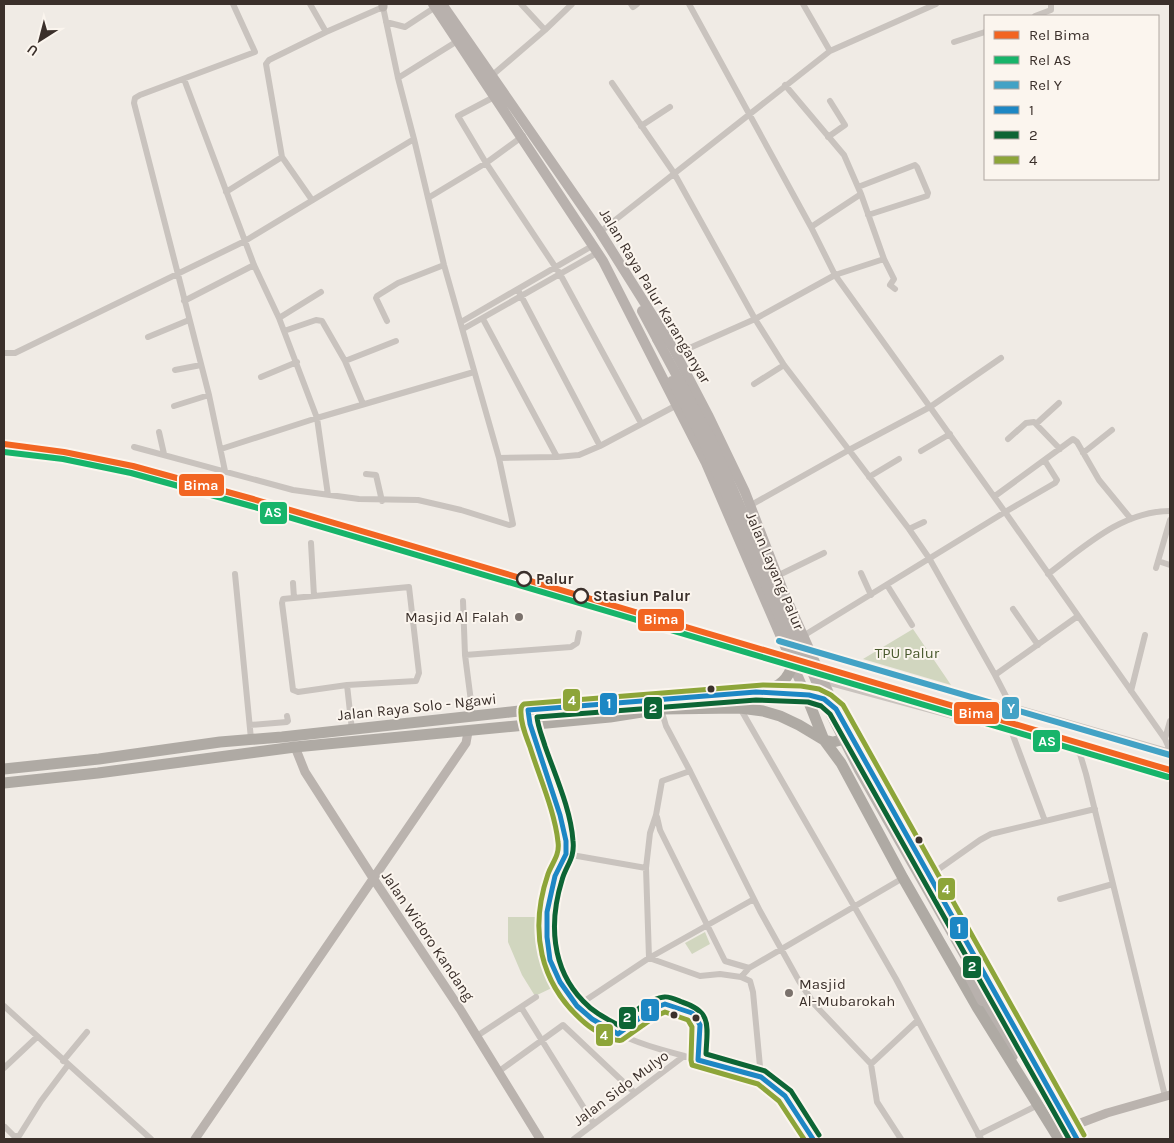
<svg xmlns="http://www.w3.org/2000/svg" width="1174" height="1143" font-family="Karla,sans-serif">
<style>
.green{fill:#d1d6bf}
.lines{fill:none;stroke-linecap:round;stroke-linejoin:round}
.street{stroke:#c9c3be;stroke-width:6}
.secondary{stroke:#bab3ae;stroke-width:9}
.primary{stroke:#b8b1ad;stroke-width:10}
.highway{stroke:#afaaa4;stroke-width:11}
.primary-bridge{stroke:#b8b1ad;stroke-width:10}
.bus-1-casing{stroke:#fbf5ee;stroke-width:9}
.bus-2-casing{stroke:#fbf5ee;stroke-width:9}
.bus-3-casing{stroke:#fbf5ee;stroke-width:9}
.bus-1{stroke:#1d87c4;stroke-width:5}
.bus-2{stroke:#0d6535;stroke-width:5}
.bus-3{stroke:#8da539;stroke-width:5}
.rail-1-casing{stroke:#fbf5ee;stroke-width:10}
.rail-2-casing{stroke:#fbf5ee;stroke-width:10}
.rail-3-casing{stroke:#fbf5ee;stroke-width:10}
.rail-1{stroke:#f26522;stroke-width:6}
.rail-2{stroke:#17b46a;stroke-width:6}
.rail-3{stroke:#43a2c5;stroke-width:6}
.stop-dot{fill:#fbf5ee;stroke:#3b302b;stroke-width:2.5}
.poi-dot{fill:#7a716c;stroke:#fbf5ee;stroke-width:2}
.bus-dot{fill:#3b302b;stroke:#fbf5ee;stroke-width:2}
.labels{text-anchor:middle;dominant-baseline:central;stroke-width:4;stroke-linejoin:round;paint-order:stroke}
.street-label{font-size:15px;fill:#3b302b;stroke:#fbf5ee}
.stop-label{font-size:15px;font-weight:bold;fill:#3b302b;stroke:#fbf5ee;text-anchor:start}
.poi-label{font-size:15px;fill:#3b302b;stroke:#fbf5ee;text-anchor:end}
.park-label{font-size:15px;fill:#4a5a2e;stroke:#fbf5ee}
.line-badge{stroke:#fbf5ee;stroke-width:2}
.badge-label{font-size:14px;text-anchor:middle;font-weight:bold;fill:#fff}
</style>
<rect width="100%" height="100%" fill="#f0ebe5"/>
<!-- green -->
<path class="green" d="M913 629 951 685 863 659Z
M508 917H543L545 959 558 985 535 996 522 975 508 942Z
M705 932 710 944 692 954 685 943Z"/>
<g class="lines">
<!-- street -->
<path class="street" d="M310 4 326 32
M521 4 545 30
M631 4 633 7 637 4
M689 4 811 227 835 275 930 407 1001 358
M803 4 830 51
M1035 16 1051 10V4
M386 22 405 27 437 6
M954 42 985 32
M398 78 459 40
M489 78 545 30 572 4
M184 79 254 265 279 318 317 418 328 495
M612 83 674 173 755 319 784 365 849 450 751 505
M785 85 844 155 861 194 884 259 894 279 890 285 895 289
M496 96 458 116 486 163 560 274 641 423
M641 126 670 107
M828 137 845 125 830 101
M858 187 915 165 917 167 928 193 927 196 868 215
M226 192 282 157
M428 198 486 163 523 136
M811 227 861 194
M600 232 830 51 936 4
M518 290 600 446
M184 301 254 265
M279 318 321 292
M483 319 557 457 579 455 600 446 677 405
M387 321 376 298 377 296 398 283 444 265
M461 322 592 246
M463 329 597 253
M284 331 316 320 322 321 345 361 363 404
M148 337 189 320
M4 353H15L245 241 414 139 398 78 383 7 326 32 269 60 266 64 282 157 312 200
M676 354 755 319 835 275 884 259
M345 361 396 341
M175 370 201 365
M261 377 297 362
M754 384 784 365
M174 406 209 395
M1037 423 1059 403
M159 432 164 454
M1008 439 1026 423 1034 422 1060 449
M134 447 293 490 359 499 418 500 461 510 509 525 513 524 499 458 444 265 414 139
M221 449 317 418 474 372
M921 451 950 434
M1083 453 1112 430
M499 458 557 457
M1045 461 1057 480 1055 483 1005 512 930 407 849 450 909 529 929 558 995 675 1078 616
M225 471 209 395 134 103 135 98 140 95 255 52 233 4
M366 474 376 475 382 501
M869 477 899 459
M995 496 1073 439 1077 442 1099 480 1131 519
M909 529 924 522
M311 543 314 596
M1158 561 1170 565
M1156 568 1170 520
M861 573 871 595
M235 574 251 739
M1048 574C1084 547 1122 511 1170 511
M777 576 824 553
M293 583 294 598
M887 585 912 625
M409 587 419 673 416 681 347 685 298 692 293 690 282 603 283 599Z
M463 601 465 655 473 717
M1013 609 1038 645
M803 636 1005 512 1165 739
M465 655 571 647 577 643 579 633
M995 675 1010 704 1014 707 1170 752
M823 681 1071 748 1080 754 1086 774 1165 1096
M347 685 352 730
M1131 691 1145 635
M740 708 896 979 981 1139
M661 709 666 726 690 771 662 781 656 815 650 833 646 868 649 958 754 899
M528 710 530 724C538 750 547 776 556 803 561 817 567 832 567 847 567 858 559 865 556 875 542 907 543 951 560 982 590 1038 663 1050 720 1065 733 1069 751 1071 763 1078 786 1093 799 1117 813 1139
M1170 721 1165 739 1170 750
M250 725 287 722 288 721 287 716
M1012 733 1045 821
M690 771 760 911 799 981 815 1005 871 1064 877 1102 901 1139
M657 817 660 830 725 961 749 968
M566 854 646 868
M929 876 980 840 991 834 1095 809
M1060 899 1113 884
M741 977 749 968 903 878
M4 1006 151 1139
M577 1006 649 958 700 976 720 974 741 977 750 981 753 992 761 1077
M521 1007 594 1124
M477 1036 536 997
M63 1061 87 1032
M871 1064 917 1021
M4 1068 37 1037
M498 1072 563 1025 635 1093
M5 1127 14 1136H19L41 1101 68 1065
M978 1135 1038 1105
M574 1139 684 1056"/>
<!-- secondary -->
<path class="secondary" d="M383 4V7
M295 747 305 772 373 878 460 1009 540 1139
M1070 1127 1107 1113 1170 1095
M195 1139 466 743 468 732"/>
<!-- primary -->
<path class="primary" d="M433 4 603 261 706 463 806 695
M442 4 600 232 673 348 708 415 745 492 784 593 836 709
M642 311 657 339
M989 998 1013 1039 1028 1057
M982 1001 1013 1056"/>
<!-- highway -->
<path class="highway" d="M765 690C780 687 788 679 793 664
M806 695 824 740 841 763 903 878 977 1007 1059 1139
M4 769 99 759 220 742 282 737 528 710 756 692 789 693 821 698 836 709 1077 1139
M4 783 98 773 295 747 610 717 661 709 740 708 763 711 780 716 799 725 824 740 833 742 841 740 848 731"/>
<!-- primary-bridge -->
<path class="primary-bridge" d="M657 339 711 439 828 709 859 770 989 998
M672 381 701 436 796 655
M970 978 982 1001"/>
<!-- bus-1 casing -->
<g class="bus-1-casing">
<path id="bus-1" d="M813 1139 785 1096 761 1077 698 1060 700 1025 695 1016 692 1013 665 1004 652 1009 618 1034 592 1019 577 1006 560 982 550 960 547 937V912L555 876 566 854V841L560 815 530 724 528 710 756 692 809 695 824 699 836 709 1077 1139"/>
</g>
<!-- bus-2 casing -->
<g class="bus-2-casing">
<path id="bus-2" d="M819 1135 791 1091 765 1071 706 1054C707 1027 713 1012 682 1002 677 1000 669 996 664 997 647 999 631 1015 618 1025 605 1018 593 1012 583 1001 551 968 549 922 562 880 566 865 575 859 573 841 571 810 555 775 545 746 542 736 538 727 537 717L756 700 808 702 821 706 830 714 1069 1139"/>
</g>
<!-- bus-3 casing -->
<g class="bus-3-casing">
<path id="bus-3" d="M804 1139 779 1101 758 1084 692 1065 691 1060 692 1027 688 1020 665 1012 656 1016 622 1040C614 1043 592 1029 585 1023 539 984 529 930 548 874 552 863 560 855 558 842 555 812 539 776 530 747 526 736 520 722 521 710 521 706 522 706 524 704L763 685 801 686 819 689 831 695 843 705 1084 1135"/>
</g>
<!-- bus-1 -->
<use href="#bus-1" class="bus-1"/>
<!-- bus-2 -->
<use href="#bus-2" class="bus-2"/>
<!-- bus-3 -->
<use href="#bus-3" class="bus-3"/>
<!-- rail-1 casing -->
<g class="rail-1-casing">
<path id="rail-1" d="M4 444 64 452 133 466 253 499 1170 770"/>
</g>
<!-- rail-2 casing -->
<g class="rail-2-casing">
<path id="rail-2" d="M4 452 63 459 131 473 251 506 1168 777"/>
</g>
<!-- rail-3 casing -->
<g class="rail-3-casing">
<path id="rail-3" d="M779 641 1170 755"/>
</g>
<!-- rail-1 -->
<use href="#rail-1" class="rail-1"/>
<!-- rail-2 -->
<use href="#rail-2" class="rail-2"/>
<!-- rail-3 -->
<use href="#rail-3" class="rail-3"/>
</g>
<!-- markers -->
<g class="stop-dot">
<circle cx="524" cy="579" r="7"/>
<circle cx="581" cy="596" r="7"/>
</g>
<g class="poi-dot">
<circle cx="519" cy="617" r="5"/>
<circle cx="789" cy="993" r="5"/>
</g>
<g class="bus-dot">
<circle cx="711" cy="689" r="4.5"/>
<circle cx="919" cy="840" r="4.5"/>
<circle cx="674" cy="1015" r="4.5"/>
<circle cx="696" cy="1018" r="4.5"/>
</g>
<g class="labels">
<!-- street labels -->
<g class="street-label">
<text transform="translate(655 296) rotate(59)">Jalan Raya Palur Karanganyar</text>
<text transform="translate(775 571) rotate(67)">Jalan Layang Palur</text>
<text transform="translate(417 707) rotate(-6)">Jalan Raya Solo - Ngawi</text>
<text transform="translate(428 936) rotate(56)">Jalan Widoro Kandang</text>
<text transform="translate(621 1088) rotate(-37)">Jalan Sido Mulyo</text>
</g>
<!-- stop labels -->
<g class="stop-label">
<text x="536" y="579">Palur</text>
<text x="593" y="596">Stasiun Palur</text>
</g>
<!-- poi labels -->
<g class="poi-label">
<text x="509" y="617">Masjid Al Falah</text>
<text x="799" y="984" text-anchor="start">Masjid<tspan x="799" dy="17">Al-Mubarokah</tspan></text>
</g>
<!-- park labels -->
<g class="park-label">
<text x="907" y="653">TPU Palur</text>
</g>
</g>
<g class="line-badge">
<rect x="178" y="473" width="47" height="24" rx="5" fill="#f26522"/>
<rect x="259" y="501" width="29" height="24" rx="5" fill="#17b46a"/>
<rect x="637" y="608" width="48" height="24" rx="5" fill="#f26522"/>
<rect x="562" y="688" width="19" height="24" rx="5" fill="#8da539"/>
<rect x="599" y="692" width="19" height="24" rx="5" fill="#1d87c4"/>
<rect x="643" y="696" width="20" height="24" rx="5" fill="#0d6535"/>
<rect x="1001" y="696" width="19" height="24" rx="5" fill="#43a2c5"/>
<rect x="953" y="701" width="47" height="24" rx="5" fill="#f26522"/>
<rect x="1032" y="729" width="29" height="24" rx="5" fill="#17b46a"/>
<rect x="937" y="877" width="19" height="24" rx="5" fill="#8da539"/>
<rect x="949" y="916" width="20" height="24" rx="5" fill="#1d87c4"/>
<rect x="962" y="955" width="20" height="24" rx="5" fill="#0d6535"/>
<rect x="640" y="998" width="20" height="24" rx="5" fill="#1d87c4"/>
<rect x="618" y="1006" width="19" height="24" rx="5" fill="#0d6535"/>
<rect x="595" y="1023" width="19" height="24" rx="5" fill="#8da539"/>
</g>
<g class="badge-label">
<text x="201" y="490">Bima</text>
<text x="273" y="517">AS</text>
<text x="661" y="624">Bima</text>
<text x="572" y="705">4</text>
<text x="609" y="708">1</text>
<text x="653" y="713">2</text>
<text x="1011" y="713">Y</text>
<text x="976" y="718">Bima</text>
<text x="1047" y="746">AS</text>
<text x="946" y="894">4</text>
<text x="959" y="933">1</text>
<text x="972" y="971">2</text>
<text x="650" y="1015">1</text>
<text x="627" y="1022">2</text>
<text x="604" y="1040">4</text>
</g>
<!-- border -->
<rect width="1174" height="1143" fill="none" stroke="#3b302b" stroke-width="10"/>
<!-- legend -->
<rect x="984" y="15" width="175" height="165" fill="#fbf5ee" stroke="#aea6a0"/>
<rect x="994" y="31" width="25" height="8" fill="#f26522" stroke="#aea6a0"/>
<text x="1029" y="40" font-size="15" fill="#3b302b">Rel Bima</text>
<rect x="994" y="56" width="25" height="8" fill="#17b46a" stroke="#aea6a0"/>
<text x="1029" y="65" font-size="15" fill="#3b302b">Rel AS</text>
<rect x="994" y="81" width="25" height="8" fill="#43a2c5" stroke="#aea6a0"/>
<text x="1029" y="90" font-size="15" fill="#3b302b">Rel Y</text>
<rect x="994" y="106" width="25" height="8" fill="#1d87c4" stroke="#aea6a0"/>
<text x="1029" y="115" font-size="15" fill="#3b302b">1</text>
<rect x="994" y="131" width="25" height="8" fill="#0d6535" stroke="#aea6a0"/>
<text x="1029" y="140" font-size="15" fill="#3b302b">2</text>
<rect x="994" y="156" width="25" height="8" fill="#8da539" stroke="#aea6a0"/>
<text x="1029" y="165" font-size="15" fill="#3b302b">4</text>
<!-- north arrow -->
<g transform="translate(40 40) rotate(216)" stroke="#fbf5ee" stroke-width="4" paint-order="stroke">
<path d="M0-4L9 19L0 12L-9 19Z" fill="#3b302b"/>
<text y="-8" font-size="14" font-weight="bold" text-anchor="middle" fill="#3b302b">U</text>
</g>
</svg>
